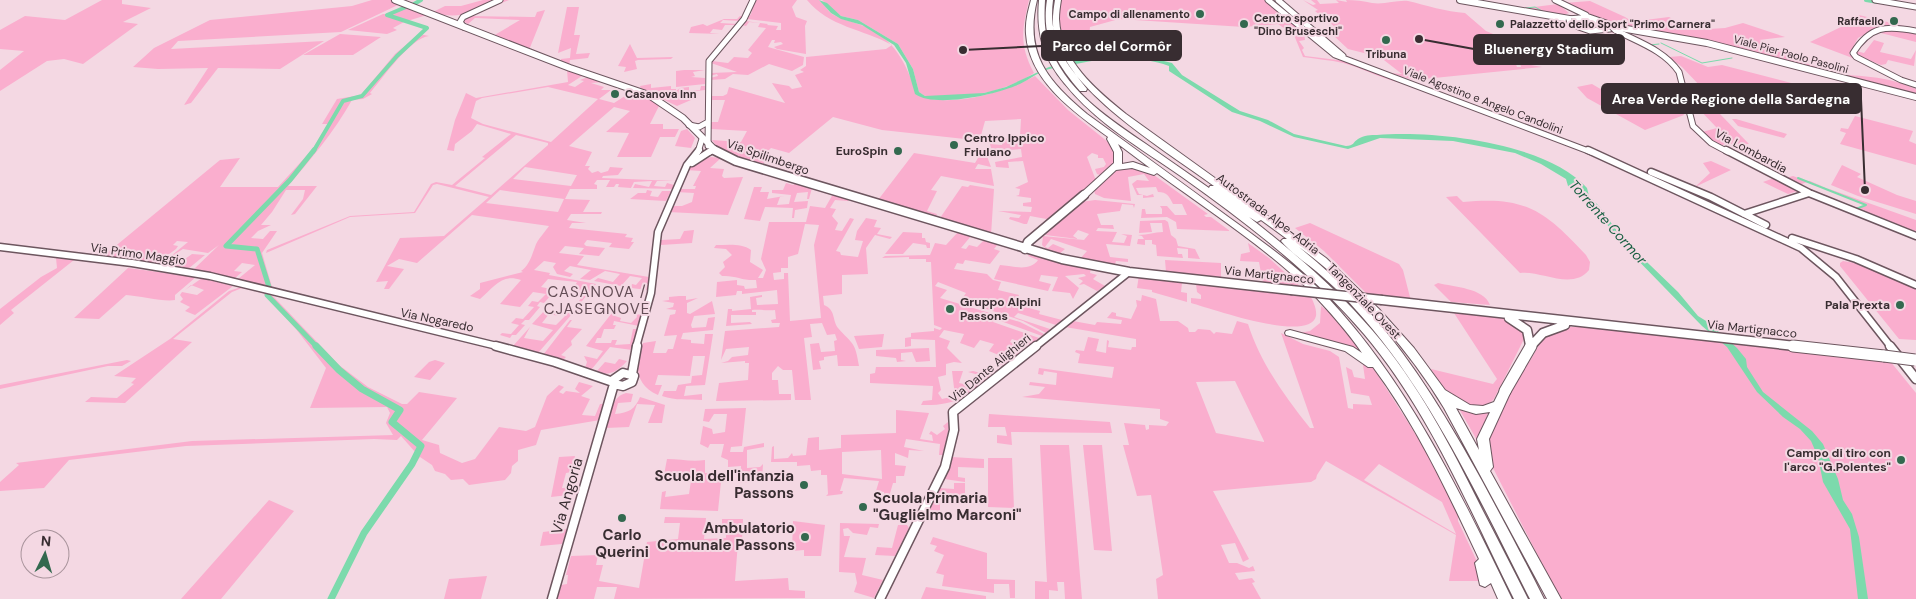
<svg xmlns="http://www.w3.org/2000/svg" width="1916" height="599" font-family="'DM Sans',sans-serif">
<style>
.green{fill:#faaece;fill-rule:evenodd}
.water{fill:#7cdaac}
.lines{fill:none;stroke-linecap:round;stroke-linejoin:round}
.stream-far1{stroke:#7cdaac;stroke-width:1}
.stream{stroke:#7cdaac;stroke-width:2}
.canal-far2{stroke:#7cdaac;stroke-width:4}
.canal-far1{stroke:#7cdaac;stroke-width:5}
.canal{stroke:#7cdaac;stroke-width:7}
.minor-far2-casing{stroke:#6d565f;stroke-width:7}
.minor-far1-casing{stroke:#6d565f;stroke-width:9}
.minor-casing{stroke:#6d565f;stroke-width:11}
.major-far2-casing{stroke:#6d565f;stroke-width:8}
.major-far1-casing{stroke:#6d565f;stroke-width:11}
.major-casing{stroke:#6d565f;stroke-width:13}
.highway-casing{stroke:#6d565f;stroke-width:2}
.minor-far2{stroke:#fff;stroke-width:5}
.minor-far1{stroke:#fff;stroke-width:6}
.minor{stroke:#fff;stroke-width:8}
.major-far2{stroke:#fff;stroke-width:6}
.major-far1{stroke:#fff;stroke-width:8}
.major{stroke:#fff;stroke-width:11}
.highway{fill:#fff;fill-rule:evenodd}
.minor-bridge-casing{stroke:#6d565f;stroke-width:7;stroke-linecap:butt}
.major-bridge-far1-casing{stroke:#6d565f;stroke-width:11;stroke-linecap:butt}
.major-bridge-casing{stroke:#6d565f;stroke-width:13;stroke-linecap:butt}
.minor-bridge{stroke:#fff;stroke-width:5}
.major-bridge-far1{stroke:#fff;stroke-width:8}
.major-bridge{stroke:#fff;stroke-width:11}
.poi-dot{fill:#33694f;stroke:#f4d8e3;stroke-width:2}
.labels{text-anchor:middle;dominant-baseline:central;stroke-width:4;stroke-linejoin:round;paint-order:stroke}
.far-poi-label{font-size:11px;font-weight:bold;fill:#382d31;stroke:#f4d8e3;text-anchor:start}
.far-street-label{font-size:11px;fill:#382d31;stroke:#f4d8e3}
.poi-label{font-size:12px;font-weight:bold;fill:#382d31;stroke:#f4d8e3;text-anchor:end}
.street-label{font-size:12px;fill:#382d31;stroke:#f4d8e3}
.water-label{font-size:14px;font-style:italic;fill:#165e40;stroke:#f4d8e3}
.quarter-label{font-size:15px;letter-spacing:1px;fill:#644d56;stroke:#f4d8e3}
.near-poi-label{font-size:15px;font-weight:bold;fill:#382d31;stroke:#f4d8e3;text-anchor:end}
.near-street-label{font-size:15px;fill:#382d31;stroke:#f4d8e3}
.leader{fill:none;stroke:#382d31;stroke-width:2}
.callout-dot{fill:#382d31;stroke:#f4d8e3;stroke-width:2}
.callout{fill:#382d31;stroke:#382d31;stroke-width:2}
.callout-label{font-size:14px;text-anchor:middle;font-weight:bold;fill:#fff}
</style>
<rect width="100%" height="100%" fill="#f4d8e3"/>
<!-- green -->
<path class="green" d="M102 0H122V4L151 8 123 22 138 24 83 64 64 59 47 61 0 91V70L24 51 0 49V30L25 16 65 20Z
M372 0H391L400 4 341 32 178 41 171 49 324 41 280 69 218 68 191 103 184 105 208 68 158 69 133 67 154 48 210 20 352 6Z
M483 0H496C471 11 460 21 433 12L445 6H461Z
M502 0H509L470 16 531 17H535L537 12 545 10 529 50 493 36 520 20 475 18 468 24 463 21 467 16Z
M755 0H797L792 7 796 17 807 21 805 26 806 54 777 49 774 47 783 44 781 42 774 43 775 40H772L768 47 804 57 803 65 792 71 769 64 748 75 733 74 725 79 710 80V78L718 76 717 74 710 76V73L737 72 711 63 712 61 728 63 734 57 748 58 752 53 748 50 766 28 758 27 760 23 749 22 746 26 742 25 745 21 768 24 767 25 778 26 776 30H781V23L747 19 751 14Z
M807 0H819C824 4 827 10 832 14 842 20 851 21 861 25 895 38 906 63 917 95 950 109 1005 92 1035 76L1068 110 1113 146 1116 163 1103 176 1097 174 1095 169 1104 167 1106 164 1103 158H1098V155L1092 153 1087 157 1095 178 1098 179 1052 220 1030 216 1027 224H1024L1009 219 1010 217 1019 218 1021 215 998 211 1031 212 1032 207 1023 206V203L1031 202V198L1016 196 1019 195 1020 189 1015 188 1028 182 1023 161 1008 162 1009 168 996 167 995 162 1022 157 1021 149 992 152 990 144 1002 145 1003 139 1026 138 1020 137 1021 119 985 121 980 139 974 140 882 130 833 117 789 153 771 148 767 152 768 159 760 166 718 148 712 140 741 142 747 131 711 129V122H718L725 100H711V96H723L727 94 729 87 785 103 772 83 789 86 792 89 802 87 795 75 804 72 800 70 806 66V57L886 49 892 45C863 29 829 27 807 0Z
M822 0H1029C1022 30 1019 45 1034 73 1003 93 962 100 925 96L919 92 913 69 898 44 858 20 841 16Z
M1060 0H1265L1304 34 1305 40 1299 41 1304 48 1302 50 1305 56 1346 61 1407 84C1389 82 1362 68 1343 63 1330 60 1316 59 1303 57L1294 35 1278 24 1244 27 1119 19 1090 27 1087 58 1075 63C1062 42 1057 24 1060 0Z
M1303 0 1313 5 1316 4 1311 0H1317L1320 4 1339 3 1336 0 1347 2 1346 0C1355 0 1364 1 1372 3 1384 5 1396 0 1408 1 1425 5 1447 12 1465 13L1486 31 1505 39 1495 40 1502 47 1506 54 1516 56 1515 62 1517 67H1521L1520 63 1542 67 1414 80 1390 73 1402 74 1380 57 1348 49 1334 36H1338L1340 31 1315 11 1318 10Z
M1590 1 1625 17 1644 29 1612 26 1564 3Z
M1558 4 1569 13 1563 15 1517 9Z
M407 7 427 15 404 22 393 28 397 30 387 34 348 30 383 14H389Z
M567 7H579L574 35H580L576 54 590 53 588 58 570 60 569 65 561 62V59L570 58 571 48 558 53Z
M1859 15 1916 29 1902 26H1880L1858 38 1849 54 1879 68 1810 42 1845 25Z
M740 16H744L740 21 723 20 720 23 738 24 736 25H725L722 30 713 29 710 33 720 34 689 33 691 27 703 24 707 26 724 19H737Z
M1669 17 1693 30 1725 28 1743 23 1785 37 1759 40C1775 47 1823 73 1837 74 1871 77 1884 76 1916 89V95L1845 75 1836 74 1650 30 1637 21Z
M1885 27 1916 33V42L1877 32Z
M340 34 381 37 353 55H303Z
M419 34 429 36C410 38 382 79 370 93L372 94 363 99 352 100C334 132 311 159 288 186H317L295 214 291 215 303 199 305 190H286L272 212 261 225H271L258 231 251 238 263 239 270 231H277L262 253 272 287 271 289 238 279 255 265 242 263 234 271 242 272 234 279 193 270 219 245 208 253 183 249 172 256 185 259 192 254 205 255 188 269 159 266 188 242 177 241 173 245 178 246 176 249 154 265 101 258 220 160 240 158 220 187H278L309 153 315 149 313 148 328 124H322L337 99 361 95 395 54Z
M1874 40 1884 43 1880 52 1911 59 1916 50 1914 66 1888 60 1886 64 1881 65 1856 55V51L1864 53Z
M630 44 637 58 673 57 671 59 638 60 635 61 637 69 624 72 626 67 618 66Z
M1681 56 1708 67 1722 65 1818 90 1800 114 1722 109 1682 67 1669 57Z
M567 70 582 76 568 85 575 87 584 81 580 80 588 77 603 82 591 83 604 87 601 90H611L599 99 614 103 625 96 640 99 641 94 660 104 650 124H663V129H679L675 137H660L651 157H617L629 133 606 132 630 111 614 107 569 146 592 152 585 166H590L588 169 592 173 598 171 601 173 608 171 610 167 623 168 618 175 603 176 602 178 676 181H657L654 186 665 187 667 183 674 185 672 189 633 188 635 184 649 187 652 181 634 182 631 188 618 187 619 184H616L614 187H606L610 180H597L594 184 597 185V189H570L565 199 590 200 583 212H602L601 214H571L567 220 586 223H572L569 228 627 234 625 237 633 238 631 242H634L629 249 609 247 612 243 587 240 584 244 586 246 605 248 599 256 579 254 584 248 565 246 559 253 584 256 577 265 649 277 648 290 631 288 632 284 636 285 642 278 630 276 621 286 594 281 598 278 613 282 620 274 605 271 590 280 580 279 591 270 570 266 564 271 573 274 570 277 557 274 553 267 556 263 544 261 534 270 550 273 549 275 596 284 578 306H575L587 291 573 289 577 282 548 279 541 287 551 289 547 293 552 294 544 303 540 302 537 306 540 307 529 320H525L521 324 525 325 516 335H512L510 338 500 335 502 333 511 334 519 325 511 323 516 318 523 319 534 307 528 306 532 301 538 302 546 294 533 292 520 307 500 304 521 280C502 273 494 287 480 299L470 296 480 289V283L523 272 521 271C529 266 532 255 535 247 537 240 545 232 549 226L472 215 417 263 399 259 387 266 404 269 389 289H384L388 281 376 282 400 238 444 236 489 197 437 184 433 185 415 213 350 217 266 253 267 250 350 216 414 212 431 184 436 182 452 185 485 158 482 157 511 134 477 124 472 131 455 144 454 151 447 150 455 120 466 93 476 98 568 82ZM548 87 598 99 551 142 483 124 471 118 476 101 482 98ZM516 135 548 143V145L491 195 455 186ZM525 167 576 175H577L571 186 513 179ZM500 190 564 199 558 212 486 203Z
M684 70H705L693 72 695 76 691 77 705 78V84L676 87V71Z
M651 84V88L671 86V89H676V91L680 88 689 87V91L700 90 701 86H705V90L688 92 691 100 677 106 641 89 640 86Z
M1592 84 1609 94 1633 92 1653 103H1678L1684 115 1645 130 1587 98 1577 87Z
M1689 84 1693 86 1749 144H1725L1720 146 1702 132 1717 128 1698 108 1692 110 1684 85Z
M1855 116 1913 131 1909 141 1916 144V165L1840 144 1846 133 1840 131 1841 128 1848 129Z
M1732 119H1736L1787 134 1784 138 1738 126Z
M687 129 695 138 691 148 675 146 681 131Z
M984 148 991 167 978 164 975 169H991L994 186 941 176 931 190 937 191 927 211 937 214 935 218 878 200 914 153 975 163Z
M711 157 721 158 710 168 724 169 722 176 724 178 743 177 728 215 668 212 671 206H682L692 202 694 193 676 192 678 189H695L696 186H693L701 171 686 170 698 161Z
M1711 161 1731 170 1695 187 1710 173 1703 163Z
M1842 165 1861 174 1857 177 1897 195 1916 201V214L1858 196 1831 185Z
M1126 167 1147 170 1208 214 1204 215 1206 217H1211L1230 231 1177 229 1176 222 1167 217 1141 218 1142 209H1145L1146 214H1162V209L1160 206H1167L1175 215H1187L1182 204H1173C1169 196 1167 192 1158 192L1156 187 1136 188 1139 194 1147 196 1153 194 1154 197 1143 198V195H1137L1132 184 1137 180 1149 181 1144 174 1128 177 1131 201 1104 198 1095 194 1094 190 1117 170Z
M1793 176 1916 220V234L1856 211 1866 205 1810 181 1799 185 1786 178Z
M1774 178 1801 190 1788 194 1763 182Z
M786 183 793 185 796 183 812 188 809 199H807L808 192 797 193 794 202 808 201 807 208 795 210 794 218H792L793 208 765 207 760 221 744 219 754 187H762L760 192H769L767 199 784 196 780 197 777 205 789 204 791 195 772 193V190H783Z
M970 185 994 189 991 235 940 218 962 186 968 187Z
M647 190 652 191 650 196 658 197 662 191H671L666 201 630 199 638 193H646Z
M833 194 849 199 848 201 835 200 830 208 836 209 832 216 838 223 835 230 842 231 850 218 854 219 836 251 840 252 841 255 858 257 863 241 855 240 857 231 866 218 877 220 874 227 881 228 877 234 892 237 890 239 875 235 866 248 868 274 842 275V294L823 296 824 305C836 310 832 320 838 328 853 345 855 341 859 366H838L837 355 824 357V360L819 361 821 369 813 370 810 344 819 343 821 352 835 351 834 341 837 340 835 334 827 335 822 323 810 324 812 337 804 338 811 400H795L792 370H783L778 366 772 373V380H778L779 394H791V400L716 401 719 383 748 380 749 363H745V361L721 363 728 361 732 357 748 355 749 347 726 349 721 360 725 331 779 327 780 323H772L771 320 776 319 775 310C767 311 759 309 752 310V312H756V315H731V323L750 322 752 324 726 326 728 309H732V311L751 309 750 297 762 295V297L756 298 757 305 778 304 777 290 742 294V291H737L736 295 716 297 717 282 737 280V285L744 286 745 289 757 288 756 280C743 281 735 275 722 276L719 273 725 267 723 262 732 255 726 249 714 248 716 245C728 245 742 243 751 250L750 262 763 270 758 278H763L766 270 761 259 769 222H806L810 206 825 208ZM805 224 819 225 814 245 821 318 790 321 788 273H784V279L774 280 773 273 781 272V268H788V257L798 254Z
M1457 196 1463 202C1525 196 1544 210 1586 255L1590 262 1589 270C1572 291 1541 270 1520 273L1446 197Z
M1095 200 1135 204 1134 208 1133 205 1122 204 1120 211 1097 214 1101 225H1113L1114 229 1098 228 1096 231 1117 232 1112 242 1124 243 1127 236 1121 234 1132 235 1130 246 1106 244 1110 257 1128 259V262L1116 261 1114 267 1079 260 1087 251 1051 239 1045 247 1048 248 1053 244 1065 249 1058 255 1048 251 1042 245 1043 236 1084 240 1089 234 1078 230 1073 236 1078 239 1045 235 1081 202Z
M1165 220 1168 222 1171 235 1176 239 1178 246 1195 249 1200 259 1188 258V249L1177 248 1178 254H1182L1183 258 1157 256 1156 245 1152 244V240H1145V245L1137 244 1138 239H1144L1142 236 1138 235C1149 235 1154 232 1163 232L1162 223H1150L1152 232 1139 233 1140 221Z
M1310 223 1399 264 1403 270 1411 301 1369 296 1324 251 1295 228Z
M694 230 692 243 661 245V240L680 239 684 231Z
M903 232 922 233V238H925L926 242 930 243V248H927L926 245 913 243 903 254H885Z
M958 232 971 236 961 248 966 249 969 245 977 247 984 240 998 244 994 249 1000 251 990 264 965 260 963 264 957 263 954 269 987 274 993 280 1001 282 998 290 1019 295 1018 298 1033 301 1029 308 1040 311 1039 314 1062 320 1056 325 1018 313 1014 317 1050 329 1046 333 1023 321 971 304 959 303 966 293 938 282 935 286 947 290 940 298 1020 322 1044 334 1042 336 995 319 993 322 1039 338 1030 345 1012 339 1010 342 1017 345 1013 350 1021 353 1005 366 996 363 1001 356 989 351 994 344 980 340 974 348 960 343 964 334 944 330 939 337 950 341 947 348 962 363 954 362 946 364V375L938 377 941 390 938 393 942 399 955 396 952 371H963L959 383 973 386 979 375 968 372 973 371 993 376C966 397 956 406 921 405L923 401 932 400 933 386 870 383V374L875 373 876 367H936L935 340 911 339V346L905 347V338L911 337V333L934 331V328L940 330 942 328 934 325 931 262H926V259H909V257L882 258 885 256 930 255 935 243 946 245Z
M1248 243 1269 258 1302 288 1263 284 1259 262 1240 261 1241 254 1250 252Z
M1030 253 1091 268 1090 273 1097 275 1093 279 1105 286 1097 291 1084 284 1079 285 1083 281 1078 278 1086 276 1084 274 1065 276 1079 288 1073 299 1070 293 1052 291 1058 277 1041 275 1039 281 1051 284 1048 291 994 279 1000 265C1013 266 1030 272 1038 260L1028 256Z
M56 258 74 260 11 310 14 313 0 325V309L41 277 57 268Z
M1165 260 1221 263V277L1166 272Z
M1843 261 1855 263 1916 288V340L1899 339 1840 266V263Z
M128 268 196 277 175 295V300C164 302 140 296 126 295L99 319 74 318Z
M1139 275 1309 294C1313 300 1317 309 1316 316 1309 344 1210 308 1191 303V298L1201 299V295L1197 292 1196 284 1182 283 1181 292 1187 293V302L1152 292V290L1137 288Z
M202 278 233 286 195 315 185 311 190 307 180 302 183 299 180 295 182 292 197 295 204 290 191 285 185 290Z
M1438 283C1454 287 1484 288 1490 305L1451 302 1434 285Z
M241 287 272 295 339 365 368 387 402 404H407L419 392 457 398 422 440 439 445 440 453 462 463 475 459 499 427 526 431 535 427 547 396 559 385 564 387 559 392 563 394 566 391 580 393 575 389 579 382 593 386 581 396 590 399 582 415 595 416 600 404H605L600 420 541 430 536 445 518 450V461L512 466 511 473 505 480 469 485 463 479 451 480 445 474 435 471 432 465 420 457 366 534 334 599H328L361 534 416 453 401 436 397 440 374 439 186 446 69 460 44 488 0 491V482L19 465 16 463 192 441 393 435 386 423 390 413 387 407 310 408 326 368 296 329 263 293 242 288 232 292 173 339 192 342 125 403 85 402 91 397 117 398 134 384 131 383 136 378 114 376 170 339 229 291Z
M1142 295 1156 299 1160 321H1178L1188 328 1189 332H1195L1198 329 1210 330 1214 334 1216 332 1232 334 1237 321 1248 324C1261 364 1284 395 1310 428H1314L1281 333 1303 344 1330 351 1339 357 1348 408 1353 409V404L1372 405 1369 396 1351 393 1346 367 1352 370 1354 377 1365 379 1362 358 1372 366 1425 449 1458 513V521L1481 570 1480 581H1449L1456 535 1326 461 1317 475 1316 479 1311 482 1213 491 1249 559 1243 562 1235 543 1221 545 1229 563H1237L1249 568 1253 566 1255 571 1235 573 1239 580 1252 578 1255 582 1252 583 1261 599H1158L1156 579 1163 575 1151 495 1137 496 1123 445H1129L1124 423 1145 425 1146 430 1149 429V425L1166 426 1169 422 1160 419V409L1022 397 1039 394 1045 387 1029 385 1030 382 1056 385 1057 373 1044 371 1043 375 1038 374 1039 368 1112 378 1114 367 1078 363 1080 354 1075 352 1076 350 1084 351 1088 337 1099 339 1096 351 1106 353 1107 340 1109 341 1108 347 1131 350 1132 347H1136V339L1065 327 1073 321 1095 325 1097 322 1121 324 1122 320 1107 318 1112 312 1116 313V316L1131 319 1137 306 1136 300 1141 301ZM1235 381 1264 441V442L1216 433 1196 382ZM1379 464 1442 502 1456 534 1364 480Z
M679 296H686V300L698 298 687 303V313L690 314 712 301 715 314 694 316 691 325 692 328 706 327 708 318 715 317 713 330 683 333 681 339 691 340V343L704 344 705 334H713L705 385 686 386 684 396 702 394V400C688 399 676 401 662 396L664 391H676L678 385 691 383 692 376 702 375 705 356H693L690 376 658 375 655 385H662L658 395C634 384 635 365 643 343L656 341 653 353H666L668 349H673L677 335 664 336 670 315 675 314 676 310 666 309 673 307 674 303 662 301 669 300V297Z
M1321 306 1329 312 1364 354 1300 333 1310 331 1320 323Z
M615 309 620 310 615 316 621 318 620 321 631 323 637 317 636 314 642 315 639 326 614 321 613 325H616L614 329H604L601 338H597L595 343H611L612 340H617L615 345 630 344 633 329H639L632 350 610 347 591 370 585 368 587 362 584 356 597 359 603 351 586 346Z
M545 310 559 316 549 314 542 323 556 325 568 313 572 314 538 353 513 346 530 327 524 338 543 341 553 330 532 324Z
M1454 313 1499 317 1521 326 1525 337 1494 399C1482 413 1459 404 1448 393 1441 387 1436 377 1431 369L1493 384 1497 379Z
M570 320H572L567 327 582 329 571 341 572 345 561 355 566 357 563 360 543 355Z
M1565 327H1584L1890 361 1916 393V599H1560L1491 464 1488 436 1518 373C1532 363 1537 348 1544 333Z
M884 334 882 347 859 349 854 336Z
M929 348 930 361 916 362 912 352 901 353V360L906 361 897 362 896 358 876 356V350Z
M619 359 627 361C618 371 609 377 596 372L605 362 615 364Z
M127 360 131 361 122 366H108L0 389V385Z
M435 360 445 363 430 380 414 377 429 362Z
M626 393 633 394 631 402 618 403 615 414C629 413 635 409 640 397L665 405 662 423H648L655 405 637 404 629 427 606 428C610 415 611 397 626 393Z
M1458 407 1488 413 1478 442Z
M746 408 742 446 731 447 730 452H743L744 447 764 443V447L747 450V468L760 467 763 464 762 481 740 483 741 466 728 467V460L721 457 724 444H710L708 448 700 444 703 426 712 429 713 434 725 432 727 414H714L709 422 703 421 705 409Z
M896 410 929 413 920 439 933 441 932 435 929 434 931 431 937 435 945 429 943 426 948 422 949 427 943 455H939L940 444 906 439 904 447 924 451 909 450 908 458 895 453V465L906 466 904 476H896V483H893L889 497H884V492L876 491 879 481 844 478 840 491H843L842 494 826 496 828 494 827 475H821V470L811 471 810 465 797 466V462H771L772 447 774 446V459L788 458 792 453 793 456 806 455 808 438 819 437V450L841 448V435L896 433ZM881 450 882 479 842 474V452Z
M989 414 1110 422 1112 433 1011 432 1012 445 997 443V435L1007 436 1005 427H988Z
M1040 445H1069L1082 599H1065L1064 582H1057L1058 591 1049 590V599H1035V581L1047 582Z
M1083 445H1102L1112 551 1094 550Z
M575 456 572 472 566 473 562 488 579 487 577 494 551 497 559 457Z
M952 457 984 459V468L958 467V477L965 478V482L944 479Z
M988 458H1012L1014 508 988 507Z
M667 459C680 459 691 462 705 460V473L722 472 718 511 660 509 662 492 666 491 665 497 689 494 692 474 664 475Z
M954 483H965V496H940V512H928L939 488 954 489Z
M269 500 294 511 221 599H181Z
M665 517 706 518 704 539 726 538V526H722V519H743L742 540 738 542 735 581 788 578 789 590 805 591V598L614 599 617 587H597L594 599H557L561 585 567 584 568 575H566L571 556 598 555 596 565H603L599 581 639 588 647 542 678 539 680 523H664Z
M793 521 825 525 821 556H804V550L792 551Z
M840 523 879 524 878 528 870 527 867 535 853 533 848 528 843 529 844 536H850L844 557 866 558 862 575 883 580 874 598 854 592 857 583 855 573 839 572Z
M898 525H907L909 528 895 556 875 555 877 547 892 548Z
M567 529 562 544 540 546 543 532Z
M933 537 987 553V579L1015 580V598H1010L1009 584H994V593L942 586 944 575 936 573 944 555 934 551 937 546 930 544Z
M487 576 481 599H444L449 579Z
M926 587 986 596V599H921Z"/>
<!-- water -->
<path class="water" d="M819 0 827 3 841 16 858 20 898 44 913 69 919 92 925 96 984 93 1006 87 1049 67 1087 58 1113 56 1152 58 1172 63 1182 75 1240 111 1268 120 1294 134 1346 146C1354 146 1353 142 1358 139 1364 135 1371 135 1377 135 1435 130 1547 143 1587 188L1589 196 1599 206 1622 238 1678 292 1698 316 1711 324 1737 348 1746 359 1747 367 1763 392 1812 431 1823 444 1838 479 1843 500 1852 514 1859 537 1868 599H1858L1850 529 1823 482 1818 457 1811 441 1800 429 1783 417 1757 392 1727 347 1702 326 1625 247 1586 198 1568 186 1566 179 1541 164 1515 153 1453 141 1380 138 1348 149 1294 137 1260 121 1232 112 1169 71V66C1139 55 1106 57 1076 64 1066 67 1055 67 1046 70 1035 74 1026 82 1015 86 994 95 934 108 915 94L906 63 894 45 862 25 841 19 831 13Z"/>
<g class="lines">
<!-- stream-far1 -->
<path class="stream-far1" d="M1526 8 1535 7 1544 12
M1661 43 1702 63 1732 58
M1650 45 1659 44"/>
<!-- stream -->
<path class="stream" d="M1798 178 1866 205 1856 209"/>
<!-- canal-far2 -->
<path class="canal-far2" d="M1866 0 1878 2
M414 4 421 0
M313 152 343 101 362 96 397 56 427 28 387 15 406 7"/>
<!-- canal-far1 -->
<path class="canal-far1" d="M314 150 290 180 226 246 257 249 269 287 267 295 317 347"/>
<!-- canal -->
<path class="canal" d="M316 346 339 370 362 389 400 410 392 422 421 446 412 464 364 533 331 599"/>
<!-- minor-far2 casing -->
<g class="minor-far2-casing">
<path id="minor-far2" d="M1268 0 1335 55 1591 152
M1278 0 1343 56
M1555 0 1586 15
M1875 0 1916 7
M1569 19 1589 17 1609 24
M1570 24 1590 31 1610 29
M464 27 460 22 463 17 500 0
M1615 30C1638 42 1664 50 1679 72L1693 126 1711 143 1728 152
M1916 31C1886 25 1870 26 1853 53L1856 57 1901 80 1916 85
M689 125 699 127 708 122
M708 146 709 61 744 19 753 0
M698 152 702 139
M710 152 713 150"/>
</g>
<!-- minor-far1 casing -->
<g class="minor-far1-casing">
<path id="minor-far1" d="M1588 150 1801 248 1836 277 1891 347
M1726 150 1809 193 1916 236
M692 163 712 150
M1651 172 1711 197 1766 225
M1744 214 1809 193
M1792 238 1856 259 1916 285
M0 247 132 263 210 276 501 347
M636 347 651 293 658 232 687 165 699 150
M1035 347 1129 272"/>
</g>
<!-- minor casing -->
<g class="minor-casing">
<path id="minor" d="M496 346 555 362 613 382
M1890 346 1916 379
M623 373 634 376 632 382 623 386 614 384 613 380Z
M632 374 637 346
M552 599 614 384
M880 599 945 467 954 430 953 412 1036 346"/>
</g>
<!-- major-far2 casing -->
<g class="major-far2-casing">
<path id="major-far2" d="M395 0 570 68 649 95 683 118 717 152
M1460 0 1707 43 1916 97"/>
</g>
<!-- major-far1 casing -->
<g class="major-far1-casing">
<path id="major-far1" d="M714 150 736 161 1062 259 1129 272 1291 290
M1025 249 1028 242 1084 195
M1382 300 1804 347
M1509 318 1527 330 1530 345
M1530 347 1543 333 1565 325"/>
</g>
<!-- major casing -->
<g class="major-casing">
<path id="major" d="M1793 346 1884 356
M1505 391 1531 346"/>
</g>
<!-- highway casing -->
<g class="highway-casing">
<path id="highway" d="M1031 0H1037C1024 54 1048 81 1087 114 1134 148 1181 182 1227 216 1263 242 1300 268 1330 300 1410 386 1461 494 1512 599H1498L1491 583 1485 587 1480 585 1475 563 1479 559C1448 493 1417 426 1373 367H1368L1345 351 1286 335 1285 333 1286 331 1290 330 1353 347 1362 353C1347 331 1329 311 1311 292 1265 247 1209 211 1157 173L1154 175 1132 168 1116 170 1087 197H1081L1080 195 1081 193 1114 163V152L1107 139 1108 137C1074 112 1029 81 1026 34 1025 22 1028 11 1031 0ZM1118 144 1150 168 1133 162 1122 164V152Z
M1039 0H1045C1044 18 1044 35 1052 52 1070 94 1111 120 1146 144 1167 159 1188 173 1209 188L1210 186H1214C1168 152 1067 92 1054 34 1052 22 1053 12 1055 0H1061C1060 6 1059 13 1059 19 1061 61 1096 90 1126 114L1326 258 1379 309 1414 348 1445 390 1470 405 1483 406 1494 402 1501 388H1509L1511 391 1489 439 1493 467 1490 471 1561 599H1547L1444 408C1410 351 1353 286 1299 247 1324 268 1349 290 1371 314 1415 364 1450 423 1482 481 1503 520 1524 559 1544 599H1530C1481 503 1435 401 1364 319 1352 305 1338 290 1324 278 1311 266 1293 255 1281 241L1283 239H1287L1261 220 1257 222 1249 217C1293 252 1335 287 1372 330 1418 383 1452 448 1483 511 1498 540 1513 569 1528 599H1514C1469 509 1430 412 1364 334 1312 273 1248 224 1182 177 1142 149 1096 123 1065 84 1043 58 1036 33 1039 0ZM1456 408 1476 414 1490 412 1477 439 1479 450Z
M1047 0H1053C1048 39 1064 60 1087 89L1086 91H1080C1056 63 1041 38 1047 0Z"/>
</g>
<!-- minor-far2 -->
<use href="#minor-far2" class="minor-far2"/>
<!-- minor-far1 -->
<use href="#minor-far1" class="minor-far1"/>
<!-- minor -->
<use href="#minor" class="minor"/>
<!-- major-far2 -->
<use href="#major-far2" class="major-far2"/>
<!-- major-far1 -->
<use href="#major-far1" class="major-far1"/>
<!-- major -->
<use href="#major" class="major"/>
<!-- highway -->
<use href="#highway" class="highway"/>
<!-- minor-bridge casing -->
<g class="minor-bridge-casing">
<path id="minor-bridge" d="M1569 19 1570 24
M1609 24 1615 30"/>
</g>
<!-- major-bridge-far1 casing -->
<g class="major-bridge-far1-casing">
<path id="major-bridge-far1" d="M1291 290 1382 300"/>
</g>
<!-- major-bridge casing -->
<g class="major-bridge-casing">
<path id="major-bridge" d="M1884 356 1915 360"/>
</g>
<!-- minor-bridge -->
<use href="#minor-bridge" class="minor-bridge"/>
<!-- major-bridge-far1 -->
<use href="#major-bridge-far1" class="major-bridge-far1"/>
<!-- major-bridge -->
<use href="#major-bridge" class="major-bridge"/>
</g>
<!-- markers -->
<g class="poi-dot">
<circle cx="1200" cy="14" r="5"/>
<circle cx="1894" cy="21" r="5"/>
<circle cx="1244" cy="24" r="5"/>
<circle cx="1500" cy="24" r="5"/>
<circle cx="1386" cy="40" r="5"/>
<circle cx="615" cy="94" r="5"/>
<circle cx="954" cy="145" r="5"/>
<circle cx="898" cy="151" r="5"/>
<circle cx="1900" cy="305" r="5"/>
<circle cx="950" cy="309" r="5"/>
<circle cx="1901" cy="460" r="5"/>
<circle cx="804" cy="485" r="5"/>
<circle cx="863" cy="507" r="5"/>
<circle cx="622" cy="518" r="5"/>
<circle cx="805" cy="537" r="5"/>
</g>
<g class="labels">
<!-- far-poi labels -->
<g class="far-poi-label">
<text x="1190" y="14" text-anchor="end">Campo di allenamento</text>
<text x="1254" y="18">Centro sportivo<tspan x="1254" dy="13">"Dino Bruseschi"</tspan></text>
<text x="1884" y="21" text-anchor="end">Raffaello</text>
<text x="1510" y="24">Palazzetto dello Sport "Primo Carnera"</text>
<text x="1386" y="54" text-anchor="middle">Tribuna</text>
<text x="625" y="94">Casanova Inn</text>
</g>
<!-- far-street labels -->
<g class="far-street-label">
<text transform="translate(1791 54) rotate(15)">Viale Pier Paolo Pasolini</text>
<text transform="translate(1483 100) rotate(21)">Viale Agostino e Angelo Candolini</text>
</g>
<!-- poi labels -->
<g class="poi-label">
<text x="964" y="138" text-anchor="start">Centro Ippico<tspan x="964" dy="14">Friulano</tspan></text>
<text x="888" y="151">EuroSpin</text>
<text x="960" y="302" text-anchor="start">Gruppo Alpini<tspan x="960" dy="14">Passons</tspan></text>
<text x="1890" y="305">Pala Prexta</text>
<text x="1891" y="453">Campo di tiro con<tspan x="1891" dy="14">l'arco "G.Polentes"</tspan></text>
</g>
<!-- street labels -->
<g class="street-label">
<text transform="translate(1751 151) rotate(28)">Via Lombardia</text>
<text transform="translate(768 157) rotate(19)">Via Spilimbergo</text>
<text transform="translate(1268 214) rotate(37)">Autostrada Alpe-Adria</text>
<text transform="translate(138 254) rotate(8)">Via Primo Maggio</text>
<text transform="translate(1269 275) rotate(6)">Via Martignacco</text>
<text transform="translate(1364 301) rotate(46)">Tangenziale Ovest</text>
<text transform="translate(437 320) rotate(12)">Via Nogaredo</text>
<text transform="translate(1752 329) rotate(6)">Via Martignacco</text>
<text transform="translate(990 368) rotate(-39)">Via Dante Alighieri</text>
</g>
<!-- water labels -->
<g class="water-label">
<text transform="translate(1608 222) rotate(48)">Torrente Cormor</text>
</g>
<!-- quarter labels -->
<g class="quarter-label">
<text x="597" y="292">CASANOVA /<tspan x="597" dy="17">CJASEGNOVE</tspan></text>
</g>
<!-- near-poi labels -->
<g class="near-poi-label">
<text x="794" y="476">Scuola dell'infanzia<tspan x="794" dy="17">Passons</tspan></text>
<text x="873" y="498" text-anchor="start">Scuola Primaria<tspan x="873" dy="17">"Guglielmo Marconi"</tspan></text>
<text x="795" y="528">Ambulatorio<tspan x="795" dy="17">Comunale Passons</tspan></text>
<text x="622" y="535" text-anchor="middle">Carlo<tspan x="622" dy="17">Querini</tspan></text>
</g>
<!-- near-street labels -->
<g class="near-street-label">
<text transform="translate(567 496) rotate(-74)">Via Angoria</text>
</g>
</g>
<!-- callouts -->
<path class="leader" d="M963 50L1042 46M1419 39L1474 49M1865 190L1861 99"/>
<g class="callout-dot">
<circle cx="963" cy="50" r="5"/>
<circle cx="1419" cy="39" r="5"/>
<circle cx="1865" cy="190" r="5"/>
</g>
<g class="callout">
<rect x="1042" y="31" width="139" height="29" rx="5"/>
<rect x="1474" y="35" width="150" height="29" rx="5"/>
<rect x="1602" y="84" width="259" height="29" rx="5"/>
</g>
<g class="callout-label">
<text x="1112" y="51">Parco del Cormôr</text>
<text x="1549" y="54">Bluenergy Stadium</text>
<text x="1731" y="104">Area Verde Regione della Sardegna</text>
</g>
<!-- north arrow -->
<g transform="translate(45 554) rotate(5)"><circle r="24" fill="#f4d8e3" stroke="#a9949c"/>
<path d="M0-4L9 19L0 12L-9 19Z" fill="#33694f"/>
<text y="-8" font-size="14" font-weight="bold" text-anchor="middle" fill="#382d31">N</text>
</g>
</svg>
